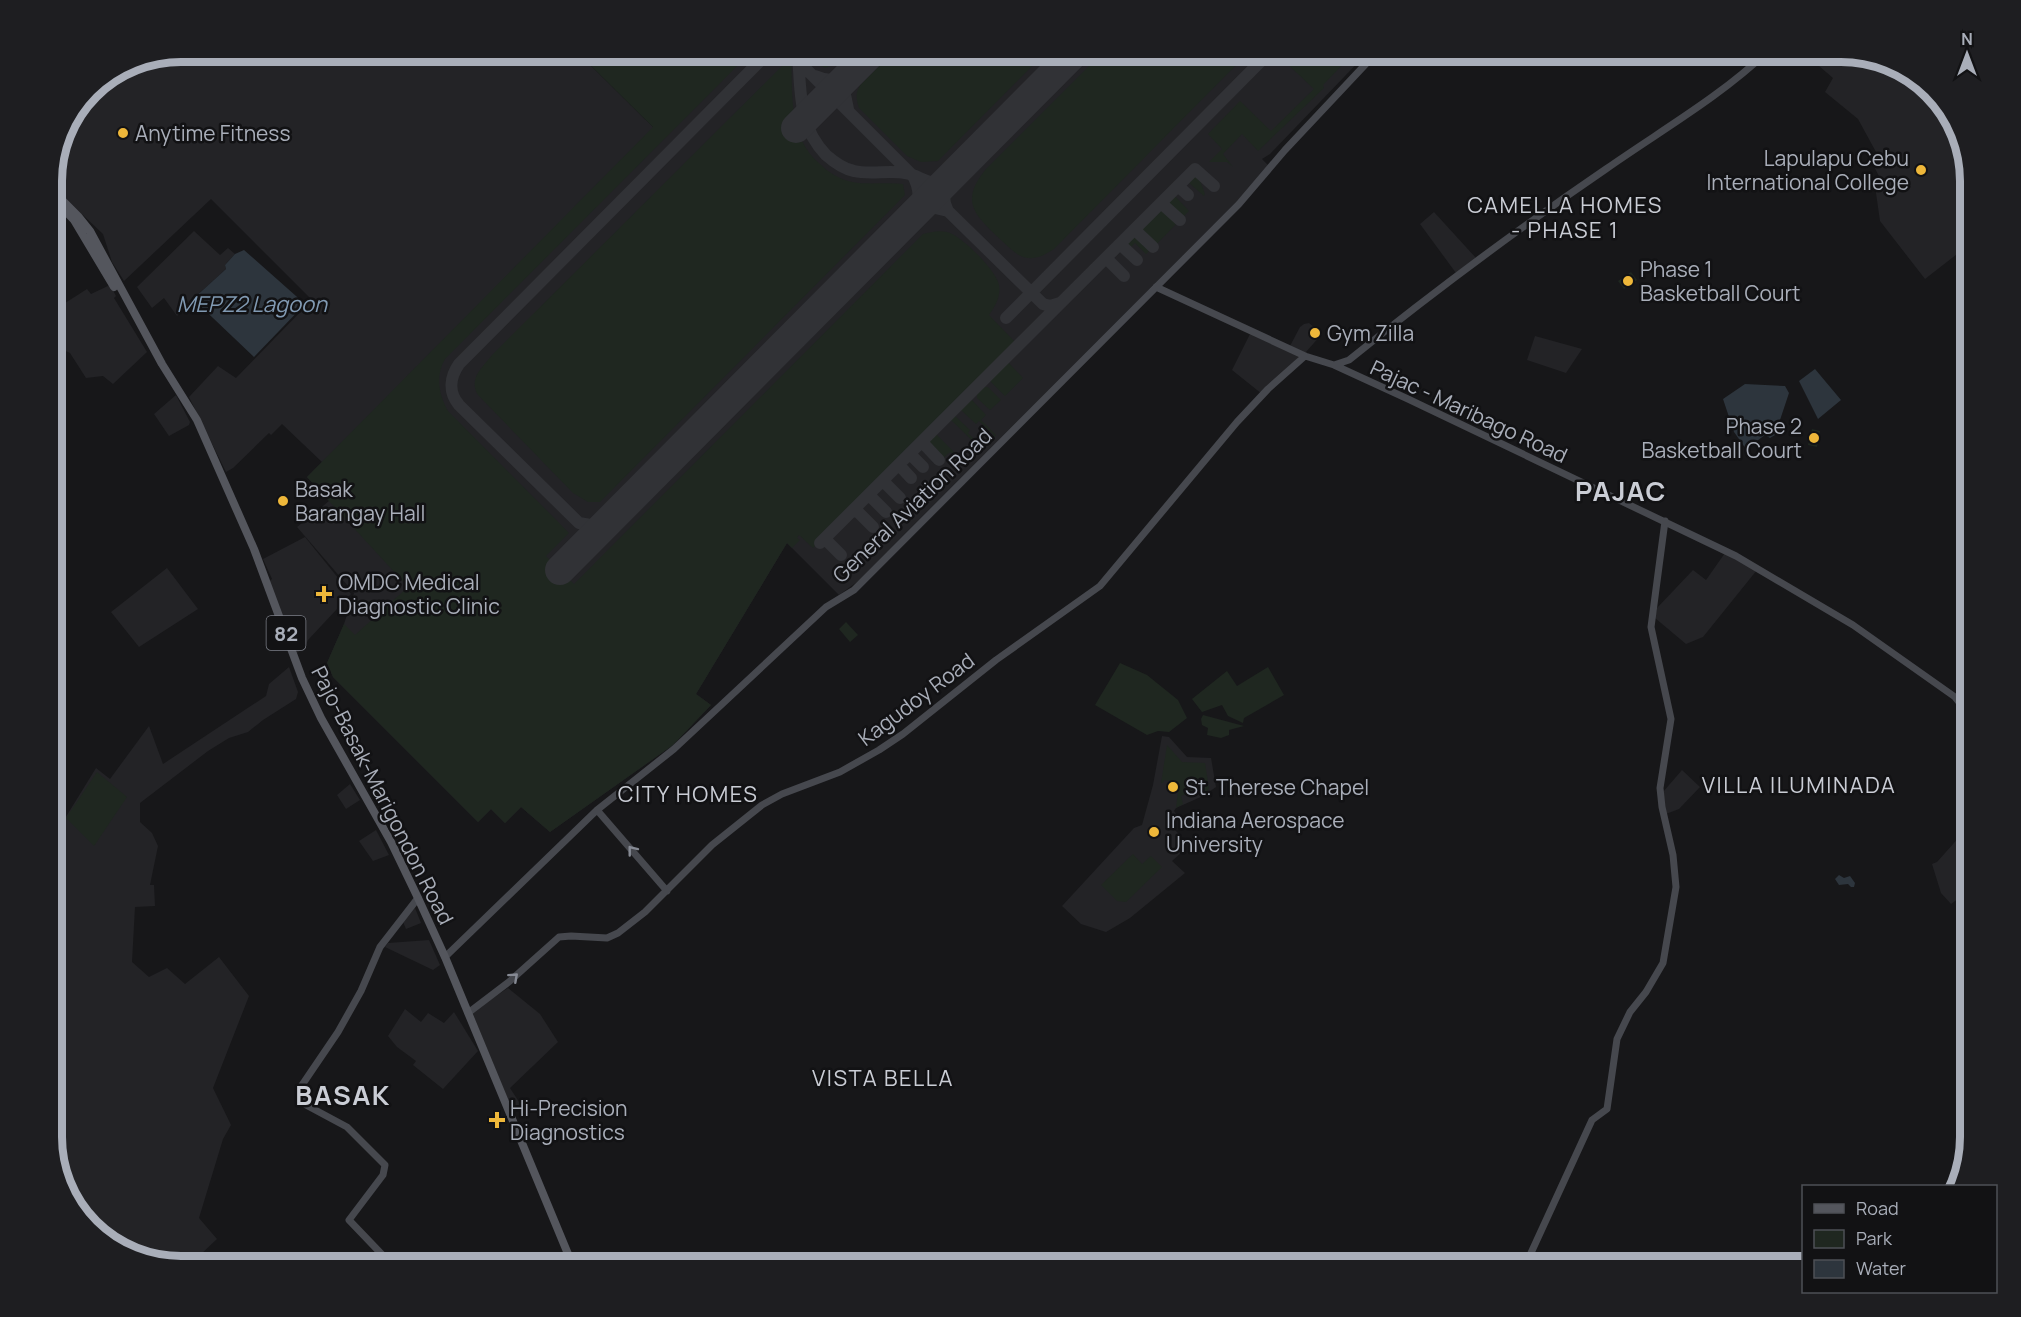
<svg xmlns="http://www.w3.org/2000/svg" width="2021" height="1317" font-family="Manrope,sans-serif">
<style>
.built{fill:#232326}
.green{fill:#1f2720}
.water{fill:#2d353d}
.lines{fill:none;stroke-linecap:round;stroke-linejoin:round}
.taxiway{stroke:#313236;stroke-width:12}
.runway{stroke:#313236;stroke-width:30}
.secondary{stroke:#46484e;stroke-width:7}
.primary{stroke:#54565d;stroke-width:8}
.oneway{stroke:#868a94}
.poi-dot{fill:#eeb73a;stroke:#121214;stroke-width:2}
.labels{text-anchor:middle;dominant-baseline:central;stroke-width:5;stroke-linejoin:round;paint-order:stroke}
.shield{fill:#121214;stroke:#7c7f88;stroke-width:1.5}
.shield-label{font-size:20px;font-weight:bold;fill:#a9aeb9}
.poi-label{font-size:21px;fill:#a9aeb9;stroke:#121214;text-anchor:start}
.street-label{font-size:21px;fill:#a9aeb9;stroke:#121214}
.neighbourhood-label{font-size:22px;letter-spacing:1.5px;fill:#cacdd5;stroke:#121214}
.water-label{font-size:22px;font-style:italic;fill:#819ab3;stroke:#121214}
.district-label{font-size:27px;font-weight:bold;letter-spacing:1.5px;fill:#cacdd5;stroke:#121214}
.rim{fill:none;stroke:#a9aeb9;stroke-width:8}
</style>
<rect width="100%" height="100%" fill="#171719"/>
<!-- built -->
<path class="built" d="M181 51H576L653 127 729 51H1369L1270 154 1262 159 1268 165 1245 193 857 582 839 595 787 543 696 694 711 705 673 745 550 832 521 807 505 823 491 809 478 822 333 677 327 663 344 624 354 593 297 527 329 501 307 477 322 462 282 424 271 435 269 433 233 468 226 472 189 397 218 366 236 378 312 300 211 199 124 281 112 262 103 234 51 185V173L61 131 89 89 132 61Z
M1830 51H1840L1912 73 1953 116 1970 181V244L1925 279 1880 221 1875 186 1880 178 1871 161 1876 152 1858 119 1825 92 1833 78 1819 66Z
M1434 212 1476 258 1456 273 1420 224Z
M194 231 220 255 228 248 235 254 225 265 226 269 193 299 177 316 164 298 152 308 137 287Z
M110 285 116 296 114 298 147 352 113 384 103 376 86 378 70 353 51 344V312L87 289 91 294Z
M1309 323 1322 334 1305 353 1290 346 1300 327 1304 324Z
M1250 334 1299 357 1262 394 1232 370Z
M1535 336 1582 349 1566 373 1527 360Z
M176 395 190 422 189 425 169 436 154 414Z
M305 537 351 594 308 640 305 647 297 653 284 624 269 581 272 579 263 559Z
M1725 553 1757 570 1703 637 1686 644 1655 618 1657 608 1693 570 1706 580Z
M167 568 198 609 139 647 111 612Z
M289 667 298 692 296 699 263 720 248 732 229 738 208 751 140 803V822L152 833 158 846 150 885H154L155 906 135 907 132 962 149 977 167 968 185 984 219 957 249 996 213 1088 231 1125 223 1139 199 1218 217 1239 199 1256 205 1266H181L109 1244 68 1201 51 1144V830L64 820 96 768 110 779 149 726 163 764 266 696 269 684Z
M1162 736 1169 737 1187 757 1211 758 1216 787 1203 796 1176 808 1174 811 1177 815 1168 823 1182 837 1181 853 1172 861 1185 873 1130 918 1106 932 1081 924 1062 906 1134 828 1142 825 1153 785Z
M1682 770 1700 787 1679 809 1666 814 1663 792Z
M350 784 360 800 346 809 337 795Z
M1970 825V890L1951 904 1941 893 1932 864 1937 862Z
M376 830 389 855 373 861 359 841Z
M415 908 421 923 406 929 403 922Z
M429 940 440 965 433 970 385 947 388 943Z
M508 988 540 1014 558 1042 510 1088 521 1105 512 1109 472 1012Z
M405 1009 421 1022 428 1013 444 1023 454 1012 478 1051 443 1089 413 1065 416 1061 397 1047 388 1036Z"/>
<!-- green -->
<path class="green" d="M576 51H752L445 359C435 376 439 395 448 411L569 533 546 556 574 584 923 234C931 232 938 230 947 232 961 235 996 270 999 285 1001 297 995 306 989 315L1017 344 813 548 799 535 797 538 800 540 792 548 787 543 696 694 711 705 673 745 550 832 521 807 505 823 491 809 478 822 333 677 327 663 344 624 355 635 408 587 307 477 653 127Z
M810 51H850L839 62 825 68 815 62Z
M894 51H1047L938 161 921 162 907 156 859 108C856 98 855 93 861 84Z
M1104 51H1250L1054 249C1046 254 1038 259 1028 258 1017 257 1009 247 1001 240 975 215 959 202 986 169Z
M1288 51H1356L1323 85 1324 88 1258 151 1242 134 1223 154 1233 167 1227 162H1209L1222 149 1208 134 1240 101 1271 131 1314 89 1281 58Z
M791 57C793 95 788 137 820 164 829 173 839 179 852 182 869 185 886 182 903 184L905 195 600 502H588L573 493 478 395C468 379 482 368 492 355Z
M1196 172 1198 175 1205 194 1204 196 1187 181Z
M1173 194 1189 211 1181 219 1167 204V201Z
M1161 208 1165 209 1178 222 1155 246 1139 229Z
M1136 234 1151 249 1146 254 1135 243 1131 247 1127 243Z
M1631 272 1637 280 1624 289 1618 281Z
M1008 362 1023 378 1005 396 990 381Z
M983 387H988L1001 400 990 410 977 398V393Z
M971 399 986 415 981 420 996 435 982 450 951 420 955 416 970 430 968 433 982 447 994 435 979 421 976 424 961 410Z
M1812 429 1820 431 1817 447 1808 445Z
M936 434 956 454 954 456 950 452 941 460 926 445Z
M846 622 858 635 850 642 839 629Z
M1120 663 1147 675 1178 700 1187 718 1169 732 1158 731 1147 735 1095 705Z
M1268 667 1284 695 1244 718 1243 723 1228 716 1222 705 1202 712 1192 699 1227 671 1237 686Z
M1203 715 1244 726 1229 730V735L1221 738 1207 735 1208 728 1202 725 1201 719Z
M1167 745 1182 762 1205 763 1209 788 1205 795 1202 788 1181 796 1183 804 1176 808 1179 783 1164 780 1163 783H1161Z
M97 772 127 797 94 846 66 818Z
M1133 854 1142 864 1151 856 1162 867 1126 902 1117 901 1101 885Z
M1173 1256 1192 1266H1165Z"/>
<!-- water -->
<path class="water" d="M244 250 305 304 254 357 193 299 226 269 225 265 235 254Z
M1815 369 1841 400 1818 419 1799 381Z
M1745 384 1785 386 1789 393 1775 435 1770 438 1765 435 1746 449 1734 432 1723 399Z
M1839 875 1844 878 1850 876 1855 883 1854 887H1851L1848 884 1839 885 1835 879Z"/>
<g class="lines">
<!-- taxiway -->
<path class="taxiway" d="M798 55C801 92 798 126 826 155 834 162 843 169 854 171 870 175 888 170 905 173 924 176 930 191 952 175
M800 58 804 67 913 176C920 189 920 200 915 213
M815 76C828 82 839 81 850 73
M848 109 844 90 850 73
M952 176C944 188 941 198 948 211L1043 304 1050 306 1060 303
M1178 186 1188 195
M1161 203 1180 220
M915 213 931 207 948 211
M1135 230 1153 247
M1120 244 1137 260
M1106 258 1124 276
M1006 318 1271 51
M922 442 939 460
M910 454 923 467
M899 465 911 478
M883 481 900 498
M869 495 886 512
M855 509 873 527
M606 524 596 526 579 523 459 405C448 392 450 377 459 364L770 51
M825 539 841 555
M820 543 1195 169 1214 186"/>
<!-- runway -->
<path class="runway" d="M796 128 873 51
M560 570 1076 51"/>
<!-- secondary -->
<path class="secondary" d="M1156 287 1305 356 1334 365 1408 399 1736 556 1853 625 1955 697 1970 716
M1334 365 1349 360C1432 293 1518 229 1606 169 1660 131 1720 97 1768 51
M597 810 667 891
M445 957 597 810 674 749 826 607 854 590 1239 204 1285 150 1378 51
M468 1013 510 981 559 937 571 936 607 938 618 933 645 912 712 845 762 805 782 794 840 772 879 750 903 734 996 660 1100 586 1237 422 1268 389 1305 356
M393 1266 349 1220 383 1175 385 1165 347 1127 306 1105 301 1098 300 1088 338 1032 361 991 380 947 418 898
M1525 1266 1592 1120 1607 1109 1617 1039 1630 1012 1646 992 1663 963 1676 887 1673 855 1662 807 1660 788 1671 719 1651 627 1665 521"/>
<!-- primary -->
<path class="primary" d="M51 189 78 216 90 231 162 364 197 420 254 549 302 678 321 718 391 842 418 898 445 957 573 1266
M51 196 74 220 114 287"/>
</g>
<!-- one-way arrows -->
<defs><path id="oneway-chevron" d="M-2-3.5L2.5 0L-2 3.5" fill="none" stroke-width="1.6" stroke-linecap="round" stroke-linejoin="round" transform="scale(1.5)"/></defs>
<g class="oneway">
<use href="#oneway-chevron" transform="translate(632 850) rotate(-128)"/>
<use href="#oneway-chevron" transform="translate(514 977) rotate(-42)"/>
</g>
<!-- markers -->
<g class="poi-dot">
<circle cx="123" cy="133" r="6"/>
<circle cx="1921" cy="170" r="6"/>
<circle cx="1628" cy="281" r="6"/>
<circle cx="1315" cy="333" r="6"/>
<circle cx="1814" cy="438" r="6"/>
<circle cx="283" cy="501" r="6"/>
<path d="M321 585h6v6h6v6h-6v6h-6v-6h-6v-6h6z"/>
<circle cx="1173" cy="787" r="6"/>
<circle cx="1154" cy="832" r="6"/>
<path d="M494 1111h6v6h6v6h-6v6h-6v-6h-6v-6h6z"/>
</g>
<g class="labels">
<!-- shield labels -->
<rect class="shield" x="266.5" y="616" width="39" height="34" rx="4.5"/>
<g class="shield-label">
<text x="286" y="633">82</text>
</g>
<!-- poi labels -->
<g class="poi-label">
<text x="135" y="133">Anytime Fitness</text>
<text x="1909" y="158" text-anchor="end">Lapulapu Cebu<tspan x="1909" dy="24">International College</tspan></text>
<text x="1640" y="269">Phase 1<tspan x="1640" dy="24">Basketball Court</tspan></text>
<text x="1327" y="333">Gym Zilla</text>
<text x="1802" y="426" text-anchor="end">Phase 2<tspan x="1802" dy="24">Basketball Court</tspan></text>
<text x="295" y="489">Basak<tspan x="295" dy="24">Barangay Hall</tspan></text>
<text x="338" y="582">OMDC Medical<tspan x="338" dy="24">Diagnostic Clinic</tspan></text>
<text x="1185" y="787">St. Therese Chapel</text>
<text x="1166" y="820">Indiana Aerospace<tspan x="1166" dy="24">University</tspan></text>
<text x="510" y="1108">Hi-Precision<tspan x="510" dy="24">Diagnostics</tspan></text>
</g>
<!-- street labels -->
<g class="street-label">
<text transform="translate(1469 411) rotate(25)">Pajac - Maribago Road</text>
<text transform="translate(912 505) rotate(-44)">General Aviation Road</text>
<text transform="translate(916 699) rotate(-37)">Kagudoy Road</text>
<text transform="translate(383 795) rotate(63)">Pajo-Basak-Marigondon Road</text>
</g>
<!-- neighbourhood labels -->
<g class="neighbourhood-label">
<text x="1565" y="205">CAMELLA HOMES<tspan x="1565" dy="25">- PHASE 1</tspan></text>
<text x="1799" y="785">VILLA ILUMINADA</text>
<text x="688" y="794">CITY HOMES</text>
<text x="883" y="1078">VISTA BELLA</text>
</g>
<!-- water labels -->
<g class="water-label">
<text x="252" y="304">MEPZ2 Lagoon</text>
</g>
<!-- district labels -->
<g class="district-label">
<text x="1621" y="490">PAJAC</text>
<text x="343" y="1094">BASAK</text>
</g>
</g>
<!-- crop -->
<path d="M0 0H2021V1317H0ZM181 62H1841A119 119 0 0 1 1960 181V1137A119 119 0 0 1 1841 1256H181A119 119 0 0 1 62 1137V181A119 119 0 0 1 181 62Z" fill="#1e1e21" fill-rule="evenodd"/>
<path class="rim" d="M181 62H1841A119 119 0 0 1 1960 181V1137A119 119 0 0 1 1841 1256H181A119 119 0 0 1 62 1137V181A119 119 0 0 1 181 62Z"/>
<!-- legend -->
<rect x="1802" y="1185" width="195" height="108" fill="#121214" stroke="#4e5056" stroke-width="1.5"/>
<rect x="1814" y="1204" width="30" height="9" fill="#54565d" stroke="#4e5056" stroke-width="1.5"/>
<text x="1856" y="1215" font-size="18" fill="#a9aeb9">Road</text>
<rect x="1814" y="1230" width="30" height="18" fill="#1f2720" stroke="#4e5056" stroke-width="1.5"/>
<text x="1856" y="1245" font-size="18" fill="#a9aeb9">Park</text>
<rect x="1814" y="1260" width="30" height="18" fill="#2d353d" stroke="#4e5056" stroke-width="1.5"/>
<text x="1856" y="1275" font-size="18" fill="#a9aeb9">Water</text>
<!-- north arrow -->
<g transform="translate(1967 54)" stroke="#121214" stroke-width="4.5" paint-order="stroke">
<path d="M0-4.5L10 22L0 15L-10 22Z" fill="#a9aeb9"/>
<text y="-9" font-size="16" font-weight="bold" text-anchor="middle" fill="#a9aeb9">N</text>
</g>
</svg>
